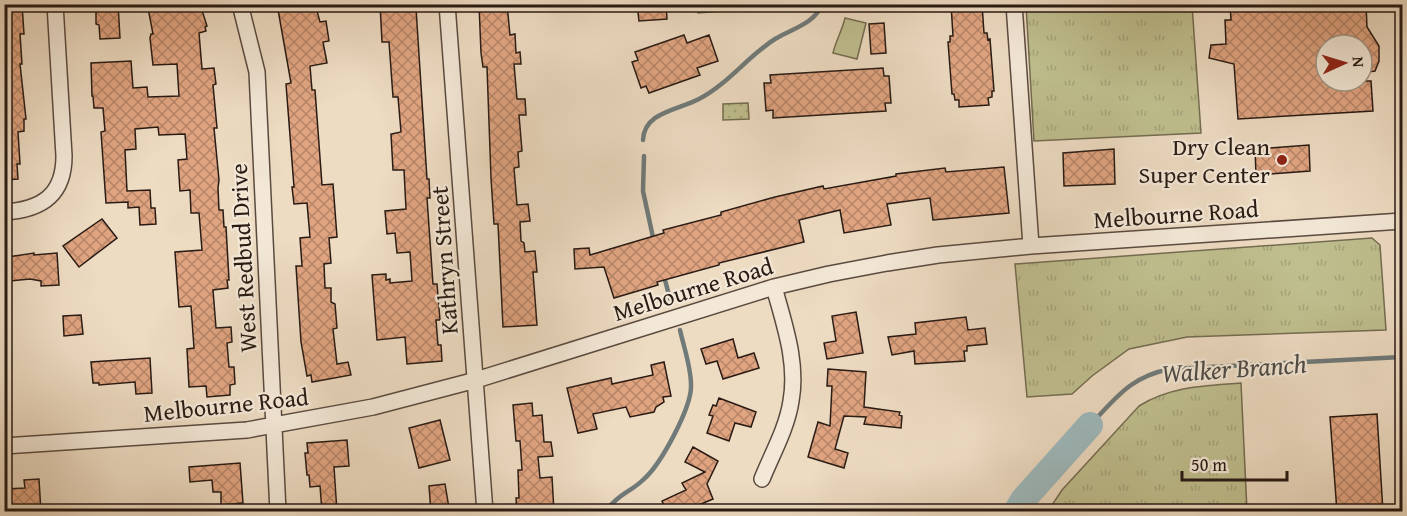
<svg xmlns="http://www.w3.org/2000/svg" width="1407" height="516" font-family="'Gentium Book Plus',serif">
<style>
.grass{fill:url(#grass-tufts);stroke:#746c51;stroke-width:1.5}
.park{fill:url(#park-dots);stroke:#746c51;stroke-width:1.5}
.pitch{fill:#bfbe8e;stroke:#746c51;stroke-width:1.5}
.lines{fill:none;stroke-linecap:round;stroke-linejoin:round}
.stream{stroke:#6f7a79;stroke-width:4.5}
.river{stroke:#9db9bd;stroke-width:26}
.building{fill:url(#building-cross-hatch);stroke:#291b14;stroke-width:1.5}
.minor-casing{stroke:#5a4b40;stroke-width:18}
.minor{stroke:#f3e8d7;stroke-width:15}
.poi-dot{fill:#8f2418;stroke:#f3e8d7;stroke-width:2}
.labels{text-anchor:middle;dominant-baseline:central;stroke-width:4.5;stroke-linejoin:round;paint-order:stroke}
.poi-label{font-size:24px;fill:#291b14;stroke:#f3e8d7;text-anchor:end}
.street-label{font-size:24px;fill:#291b14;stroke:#f3e8d7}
.water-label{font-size:26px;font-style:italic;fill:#4c4a47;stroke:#f3e8d7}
</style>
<defs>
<pattern id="grass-tufts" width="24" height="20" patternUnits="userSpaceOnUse" patternTransform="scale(1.5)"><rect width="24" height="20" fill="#bfbe8e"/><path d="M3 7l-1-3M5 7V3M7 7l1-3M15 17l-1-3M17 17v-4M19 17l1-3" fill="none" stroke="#a4a37a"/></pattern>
<pattern id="park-dots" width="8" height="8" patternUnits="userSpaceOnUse" patternTransform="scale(1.5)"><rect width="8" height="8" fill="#bfbe8e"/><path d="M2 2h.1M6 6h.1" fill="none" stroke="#a4a37a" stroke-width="1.8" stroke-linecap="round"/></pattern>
<pattern id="building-cross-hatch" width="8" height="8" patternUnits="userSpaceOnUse" patternTransform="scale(1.5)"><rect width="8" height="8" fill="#e0a481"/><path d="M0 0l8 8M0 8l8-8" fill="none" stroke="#b68568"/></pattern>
</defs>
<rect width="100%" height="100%" fill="#eddbc2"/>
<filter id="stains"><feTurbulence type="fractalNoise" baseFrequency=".00333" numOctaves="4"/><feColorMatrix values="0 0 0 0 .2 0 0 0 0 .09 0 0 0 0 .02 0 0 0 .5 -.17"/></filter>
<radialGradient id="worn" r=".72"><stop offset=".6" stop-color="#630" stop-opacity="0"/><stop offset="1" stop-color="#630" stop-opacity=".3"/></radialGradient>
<!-- grass -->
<path class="grass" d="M1026 5H1192L1201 133 1034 141Z
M1372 238 1380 245 1386 330 1187 337 1129 349 1092 376 1072 394 1027 397 1015 264Z
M1241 383 1247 511H1048L1062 490 1139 406C1171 386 1205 386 1241 383Z"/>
<!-- park -->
<path class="park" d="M748 103 749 119 723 120V104Z"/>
<!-- pitch -->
<path class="pitch" d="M775 4 776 7 698 13 697 5Z
M845 18 866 23 857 59 833 53C836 40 842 31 845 18Z"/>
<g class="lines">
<!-- stream -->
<path class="stream" d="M643 140C644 112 678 110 699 99 728 84 747 57 775 39 791 29 815 24 822 4
M644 156 643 191 654 242
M664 276 670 299
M1090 425C1117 397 1130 377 1170 369L1402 357
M605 512C618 494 631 492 644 479 661 464 692 407 691 385 691 367 684 348 680 330"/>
<!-- river -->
<path class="river" d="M1016 512 1023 500 1090 425"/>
</g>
<!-- building -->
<path class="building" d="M4 4H22L24 34H20L22 64H20L26 119H24V131L18 132 20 164H17L18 179 4 180Z
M96 4H118L120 38 100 39 99 25 96 24Z
M168 4H200L207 26 205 27 206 31 199 33 202 69 214 68 216 84 213 85 217 128H214L219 180 218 188 219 210H223L224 227H226L229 280H227L228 288 213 290 216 328 231 327 232 342 227 343 229 367H234L235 384 230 385V395L207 397 206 386 189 387 187 349 194 348 191 306 179 307 175 252 202 250 199 213H191L190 190 180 191 178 160 187 159 185 134 159 135 158 127 135 129 136 149 125 150 127 191 150 190 151 208H155L156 224 140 225 139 207 128 208V202L106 203 101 132 105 131 103 108H94L93 96H92L91 63 131 61 133 88 147 87 148 97 179 96 177 64 153 65 150 38 151 34H153L148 8Z
M277 4H315L320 22 326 21 329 41 323 42 327 63 310 66 312 90H315L322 185 333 184 337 237 329 238 331 263 324 264 325 288H331V302L335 304 337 328 333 329 337 364 348 362 351 375 312 382 311 375 307 376 301 342 296 266H302L300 238 310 237 307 203 294 204 292 187H294L286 84 291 83Z
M380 4H412L413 9 416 8 427 179H429L430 198H427L433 284H437L440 320H436L438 345H441L442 361 407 364 405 337 377 340 372 275 386 274V280L390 279V283L412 281 410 252 397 253 395 233 387 234 385 211 406 209 404 170H393L391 134 401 132 398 97H393L389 42H382Z
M479 4H507L510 35 515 34 516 53 520 52 521 64H514L517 99H525L526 115H519L522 151 518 152 519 167 514 168 517 205 528 204 530 221 520 222 521 241 524 243 525 252 535 251 537 272H533L537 325 503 327 498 224H494L491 178 487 67H483L481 53Z
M637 4H666L667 19 639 21Z
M951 4H982L984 33H987L988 40 990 39 994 91H992V97L988 98 989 105 959 107V100H955L954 94H952L948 42H950V36H953Z
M1230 4H1366L1367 27 1379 46V61L1375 71 1362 73V45H1326V81H1371L1373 111 1238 119 1234 64 1209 58 1211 45 1226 44 1225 20H1231Z
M884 23 886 53 871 54 869 24Z
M684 35 687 43 709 35 718 61 697 68 700 75 649 93 646 86 641 88 632 62 638 60 635 52Z
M883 68 884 76H889L891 103H885L886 111 773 118V110L766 111 764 83H771L770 75Z
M1309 145 1310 171 1256 175 1255 149Z
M1114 149 1115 184 1064 186 1063 153Z
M1004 167 1009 213 933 220 930 198 887 204 891 225 844 233 840 210 799 220 804 242 719 263V265L657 282 658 285 614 298 604 267 575 269 574 249 589 248 590 255 664 233 663 230 721 215V212L775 197 823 186 824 189 896 176V174L945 168 946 172Z
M102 219 117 238 79 267 63 246Z
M34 253V255L57 253 59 285 41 286V281L30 279 10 281 8 257Z
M856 312 863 353 827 359 824 343 836 341 832 316Z
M81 315 83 334 64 336 63 316Z
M966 317 968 330 985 328 987 344 967 346V351H964L965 361 915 364 914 351 892 355 888 337 916 334 915 323Z
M733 339 738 358 754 353 759 368 723 379 717 361 706 364 701 349Z
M150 358 152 393 136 394 135 382 99 385V383H93L91 362Z
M664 362 671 396 663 397 664 402 656 407 654 412 630 417 626 407 593 414 597 429 578 433 567 388 611 378 612 384 653 375 651 365Z
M828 369 866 372 864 407 900 412 899 415 902 416 901 428 864 424 866 417 844 416 835 449 848 453 844 468 808 457 818 422 830 426 832 386H827Z
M719 398 756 412 751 427 735 423 729 441 707 433 713 416 709 415 713 405 716 406Z
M532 403 533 416 542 415 544 442H551L553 456 538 457 540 478 552 477 554 512H517L516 498H519L518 470H522L520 441H516L513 405Z
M1377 414 1383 512H1337L1330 417Z
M440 420 450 460 419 468 409 428Z
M347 440 349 466 334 467 337 512H322L320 486 310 487 309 475H307L305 453H308L307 443Z
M693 447 718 461 707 484 713 499 682 512H667L662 501 686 490 682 483 705 472 685 462Z
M240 463 243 503 221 505V492H213L212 480 190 482 189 467Z
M39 479 41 512H8L6 489 25 488 24 480Z
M445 484 449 508H447V512H431L429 486Z"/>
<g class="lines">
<!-- minor casing -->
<g class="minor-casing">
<path id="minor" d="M240 4 257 72 278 512
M447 4 485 512
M1014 4 1031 246
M4 212C42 210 64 195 64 156L55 4
M4 446 247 430 373 407 476 380 774 287 829 274 887 263 938 255 1031 246 1402 221
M762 479C772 454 787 428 791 401 798 362 784 324 774 287"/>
</g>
<!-- minor -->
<use href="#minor" class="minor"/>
</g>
<!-- markers -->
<circle class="poi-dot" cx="1282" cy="160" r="6"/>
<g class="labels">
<!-- poi labels -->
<g class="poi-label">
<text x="1270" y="146">Dry Clean<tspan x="1270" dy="28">Super Center</tspan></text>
</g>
<!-- street labels -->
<g class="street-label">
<text transform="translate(1176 214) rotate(-4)">Melbourne Road</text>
<text transform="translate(243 258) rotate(-93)">West Redbud Drive</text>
<text transform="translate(444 260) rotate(-94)">Kathryn Street</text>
<text transform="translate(693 289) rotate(-17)">Melbourne Road</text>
<text transform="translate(226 405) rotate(-6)">Melbourne Road</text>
</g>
<!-- water labels -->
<g class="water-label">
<text transform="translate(1234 368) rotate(-4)">Walker Branch</text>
</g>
</g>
<!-- margin -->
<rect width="1407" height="516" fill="none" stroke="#eddbc2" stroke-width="24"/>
<rect x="6" y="6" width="1395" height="504" fill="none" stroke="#291b14" stroke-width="3"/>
<rect x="12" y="12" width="1383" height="492" fill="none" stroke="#291b14" stroke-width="1.5"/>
<!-- north arrow -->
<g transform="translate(1344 63) rotate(86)"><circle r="28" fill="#f3e8d7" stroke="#a29689" stroke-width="1.5"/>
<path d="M0-4.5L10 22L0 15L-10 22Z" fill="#8f2418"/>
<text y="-9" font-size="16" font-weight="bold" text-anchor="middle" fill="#291b14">N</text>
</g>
<!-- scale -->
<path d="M1182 471v9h105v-9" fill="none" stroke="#291b14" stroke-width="3"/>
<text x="1191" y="471" font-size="18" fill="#291b14" stroke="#f3e8d7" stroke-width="4.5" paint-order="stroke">50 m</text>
<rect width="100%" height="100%" filter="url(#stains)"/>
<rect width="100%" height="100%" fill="url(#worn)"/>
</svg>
